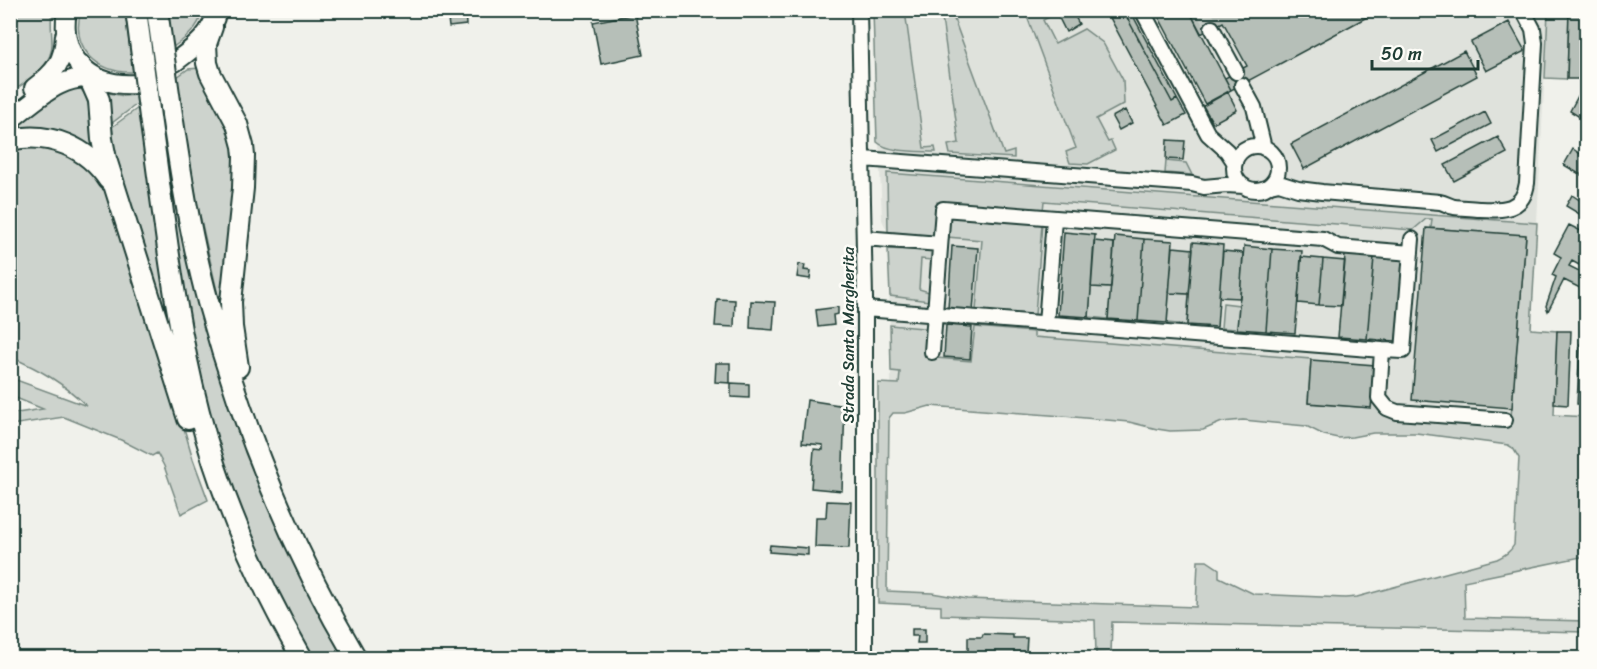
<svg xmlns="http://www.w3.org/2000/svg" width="1597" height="669" font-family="Sriracha,sans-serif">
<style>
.built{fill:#dfe2dc}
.green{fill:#cdd3cd;stroke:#768880;stroke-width:1.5;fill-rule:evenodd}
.building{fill:#b6bfb8;stroke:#1f3d34;stroke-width:1.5}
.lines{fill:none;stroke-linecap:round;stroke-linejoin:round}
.minor-tunnel{stroke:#c6cdc6;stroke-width:14;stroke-dasharray:14 7;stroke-linecap:butt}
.minor-casing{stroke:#1f3d34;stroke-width:18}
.major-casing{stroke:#1f3d34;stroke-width:22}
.highway-casing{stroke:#1f3d34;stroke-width:24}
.minor{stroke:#fdfcf7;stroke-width:14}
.major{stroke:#fdfcf7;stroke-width:18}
.highway{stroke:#fdfcf7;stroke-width:20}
.highway-bridge-casing{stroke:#1f3d34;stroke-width:24;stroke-linecap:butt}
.highway-bridge{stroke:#fdfcf7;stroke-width:20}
.labels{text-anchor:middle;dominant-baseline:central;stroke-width:5;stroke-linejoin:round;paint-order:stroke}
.street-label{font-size:16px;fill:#1f3d34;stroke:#fdfcf7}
</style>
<rect width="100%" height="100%" fill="#f0f1eb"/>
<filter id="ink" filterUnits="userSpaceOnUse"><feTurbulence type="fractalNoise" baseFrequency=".0167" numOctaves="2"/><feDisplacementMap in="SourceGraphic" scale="12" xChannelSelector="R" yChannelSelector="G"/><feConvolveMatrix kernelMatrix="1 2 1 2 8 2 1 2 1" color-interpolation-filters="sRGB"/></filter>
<g filter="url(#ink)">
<!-- built -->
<path class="built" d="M874 11H1548L1526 432 891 383 888 232 882 220Z"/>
<!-- green -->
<path class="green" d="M11 10 52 11C50 22 52 32 52 44 52 68 27 80 11 93Z
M81 11H125L133 72C97 74 70 47 81 11Z
M168 11H203C198 28 188 37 173 47Z
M873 11H905L924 148 935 147 936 152C919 151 889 153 877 142Z
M941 11H951L1004 154 1014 151V158L950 154 948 145 959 143Z
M1025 11H1061L1043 20 1055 44 1084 29 1103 43 1123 80 1124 104 1096 119 1108 142 1111 141 1115 150 1088 164 1070 163 1066 152 1076 148Z
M1548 11H1569L1567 79 1545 78Z
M200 68 223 110 237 147 223 309H221L197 202 179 94 177 77 188 69Z
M71 89H81C92 103 89 120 91 137H94L96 151 11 132V127L49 97 52 100 59 95Z
M104 92 124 96 136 95 137 104 108 126Z
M138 108 170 328H167L108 134 113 133 112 127Z
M28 144 74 155 99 178 107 193 172 387 193 459 208 500 181 514 164 466 157 453 152 456 121 440 64 417 11 425V414L43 409 11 396V378L87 406C63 383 41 370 11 357V148Z
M1166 161 1186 163 1192 175 1165 173Z
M887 173 1537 223 1531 329 1557 331 1554 415 1586 417V556L1464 581 1465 618 1586 621V632L1112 622 1111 655 1096 654 1095 620 941 615V606L878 603V383L899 384 900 372 891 371 890 325 923 328 926 331 925 357 971 361 975 327 1034 332V337L1311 359 1308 403 1371 408 1372 402 1381 411 1511 417 1526 236 1431 228 1432 219H1426L1413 230 1044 201 1043 211 937 202 934 236 888 232ZM930 406 1063 416 1129 422 1157 429 1170 431 1203 430 1222 422 1243 420 1306 426 1324 435 1338 438 1352 437 1373 433H1416L1508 445 1513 448 1519 458 1514 545C1510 552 1505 555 1497 559L1357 597 1345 598 1254 594 1219 577V569L1207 561H1198L1196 607 967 599 932 593 887 591 889 418 893 413H905Z
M170 195H175L188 258 346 658H313C276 595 245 529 223 459 218 446 213 433 210 420 191 346 181 271 170 195Z
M948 216 1042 224 1035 315 976 310 982 240 947 237Z
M888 249 933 251 932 260 921 259 919 289 929 292V301L890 296Z
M1091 287 1111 288 1108 319 1089 317Z
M1169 293 1189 294 1187 325 1167 323Z
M1223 303 1239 305 1237 329 1221 328Z
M1126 655 1318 658H1126Z"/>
<!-- building -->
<path class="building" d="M447 10H465L466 25 449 27Z
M1106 10H1123L1172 102 1177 99 1186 115 1167 125Z
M1123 10H1130L1177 99 1172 102Z
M1155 10H1189L1231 90 1205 104Z
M1189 10H1380L1231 90 1225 78 1247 66 1223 22 1201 34Z
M1569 10H1585L1582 79H1567Z
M1072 11 1079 24 1066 32 1059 18Z
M635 14 643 55 601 64 593 22Z
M1509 22 1525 51 1486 71 1471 42Z
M1464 51 1477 76 1304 169 1291 144Z
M1228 92 1237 110 1213 123 1203 106Z
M1578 96 1586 101V121L1570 111Z
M1125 110 1132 123 1119 130 1112 117Z
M1485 112 1491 124 1438 152 1432 140Z
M1498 137 1507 153 1454 181 1445 165Z
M1167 140 1185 141 1183 160 1166 159Z
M1573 149 1585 157 1586 155V178L1564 165Z
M1572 195 1584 203 1586 199V218L1566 206Z
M1569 225 1585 233 1583 236 1586 238V250L1579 265 1572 261 1569 266 1581 272 1584 266 1586 268V291L1564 280 1548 311 1546 306 1556 277 1552 275 1561 257 1554 253Z
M1426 228 1526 235 1512 408 1412 400Z
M1064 232 1095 235 1089 317 1058 315Z
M1115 236 1144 239 1138 321 1108 319Z
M1144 239 1173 241 1167 323 1138 321Z
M1094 241 1114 243 1111 288 1091 287Z
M1193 242 1223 245 1217 327 1187 325Z
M952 246 978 248 973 311 948 309Z
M1244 246 1272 249 1266 331 1237 329Z
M1173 247 1193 249 1189 294 1169 293Z
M1272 249 1302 251 1295 333 1266 331Z
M1223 251 1243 253 1240 298 1219 297Z
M1345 255 1374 257 1367 339 1338 337Z
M1301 257 1323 259 1319 305 1298 303Z
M1374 257 1403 259 1396 341 1367 339Z
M1323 259 1345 261 1341 306 1319 305Z
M799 264 805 265 804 270 811 271 810 279 797 277Z
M717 299 735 300 734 327 715 326Z
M751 301 775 302 773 330 750 328Z
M838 307V314L833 315 834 325 818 327 816 310Z
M946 325 972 327 970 359 944 357Z
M1557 331H1571L1568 405 1554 404Z
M1580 344 1586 345V404H1577Z
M1311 360 1375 365 1371 408 1308 403Z
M716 363H730V383L715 382Z
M731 383 749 384V398L731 397Z
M807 400 845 406 842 491 811 488 814 449 823 450V445L802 443Z
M827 501 851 502 849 548 815 547 816 517H826Z
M770 545 808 548V555L769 552Z
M912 629H925V643H917L918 636H912Z
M983 634 1013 635V638H1027L1026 652H1029V658H966V651H968V637H982Z"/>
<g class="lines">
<!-- minor-tunnel -->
<path class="minor-tunnel" d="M1203 10 1212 28"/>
<!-- minor casing -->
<g class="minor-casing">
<path id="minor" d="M859 10 865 298V658
M1142 10 1208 134 1227 151 1235 163
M1212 28 1236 72
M1242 85 1254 107 1264 148
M1234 168a22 22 0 1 1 44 0a22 22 0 1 1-44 0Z
M863 159 1192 184 1204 187 1226 185 1244 186
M1270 185 1279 183 1298 189 1322 192 1440 202C1445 203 1449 206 1454 207 1462 208 1470 208 1478 209 1501 210 1523 212 1527 183L1535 43 1533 29 1523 10
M864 238 940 244
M1412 239 1403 351 1382 350 1379 398 1387 408 1397 412 1505 420
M865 309 1382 350
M1046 324 1054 219
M932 352 943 209 1323 239 1338 247 1411 253"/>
</g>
<!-- major casing -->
<g class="major-casing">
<path id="major" d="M67 10C59 56 89 87 135 84
M175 62C195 47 212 35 217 10
M34 88C55 72 64 62 65 35
M10 120C38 99 63 71 100 80"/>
</g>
<!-- highway casing -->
<g class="highway-casing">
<path id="highway" d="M212 27 206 44 207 63 210 73 237 124 243 146 244 156 243 188 231 302 232 327 238 367
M80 65 92 84 99 100 102 139 106 159 188 419
M170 101C180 169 190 236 208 302 242 426 291 548 356 658
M150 117C164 215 174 316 199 412 221 499 258 581 302 658
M10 140C49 131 87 147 109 180"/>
</g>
<!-- minor -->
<use href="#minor" class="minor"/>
<!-- major -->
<use href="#major" class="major"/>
<!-- highway -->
<use href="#highway" class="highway"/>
<!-- highway-bridge casing -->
<g class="highway-bridge-casing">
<path id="highway-bridge" d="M136 10 150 117
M157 10 170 101"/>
</g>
<!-- highway-bridge -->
<use href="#highway-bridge" class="highway-bridge"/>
</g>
</g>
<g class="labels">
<!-- street labels -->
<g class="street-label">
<text transform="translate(848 335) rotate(-90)">Strada Santa Margherita</text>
</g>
</g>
<!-- margin -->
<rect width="1597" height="669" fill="none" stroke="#fdfcf7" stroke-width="36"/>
<rect x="18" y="18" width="1561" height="633" fill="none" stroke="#1f3d34" stroke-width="2" filter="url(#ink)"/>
<!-- scale -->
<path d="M1372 60v9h106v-9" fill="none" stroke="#1f3d34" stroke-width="3"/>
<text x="1381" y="60" font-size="18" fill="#1f3d34" stroke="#fdfcf7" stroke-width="4.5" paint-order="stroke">50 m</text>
</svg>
